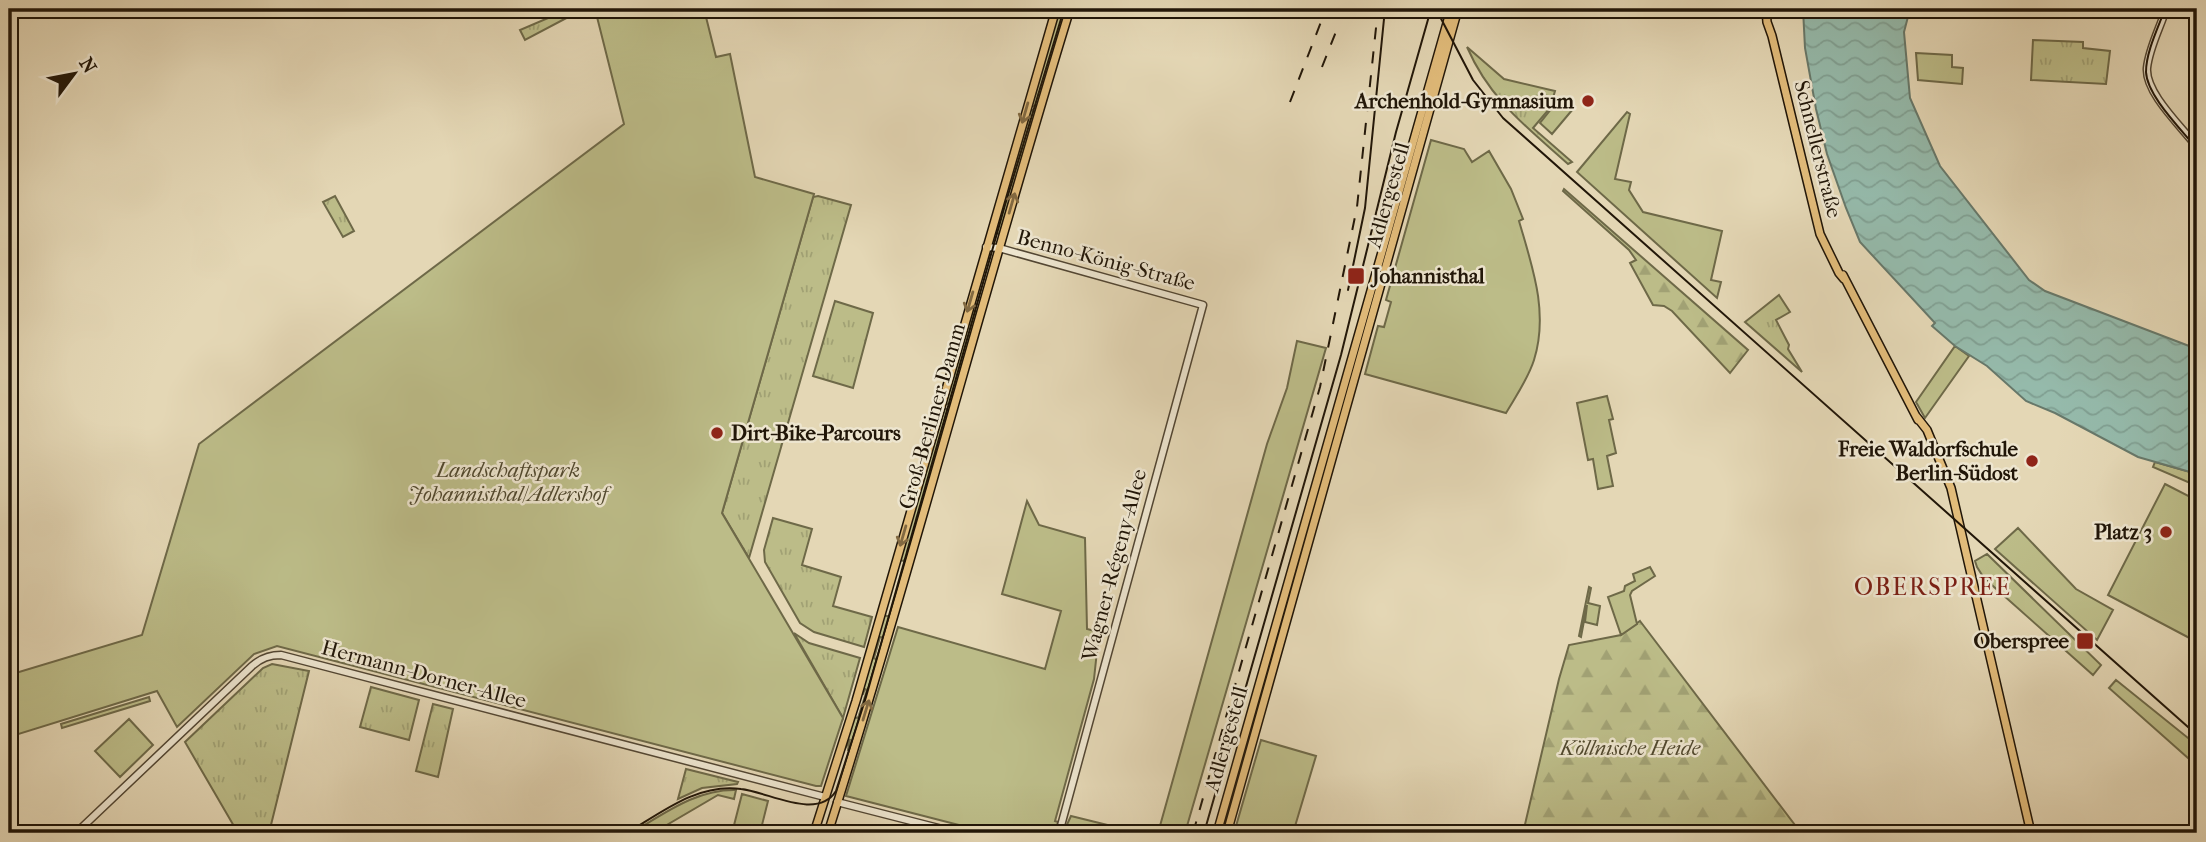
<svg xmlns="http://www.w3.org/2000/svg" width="2206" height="842" font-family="'IM FELL French Canon',serif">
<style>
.grass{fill:url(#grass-tufts);stroke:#6e6948;stroke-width:2}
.forest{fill:url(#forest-firs);stroke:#6e6948;stroke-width:2}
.green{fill:#bcbc88;stroke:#6e6948;stroke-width:2}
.water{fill:url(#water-waves);stroke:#67786a;stroke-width:2}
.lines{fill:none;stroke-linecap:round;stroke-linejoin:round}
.minor-casing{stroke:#524633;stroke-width:9}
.major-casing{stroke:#211608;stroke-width:10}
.minor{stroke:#ede5cf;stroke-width:6}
.major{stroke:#e2bc7a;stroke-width:7}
.tram{stroke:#211608;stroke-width:2}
.rail{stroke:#211608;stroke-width:2;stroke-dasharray:12 12;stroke-linecap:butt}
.oneway{stroke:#826941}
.poi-dot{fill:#8f2418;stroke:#ede5cf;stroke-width:2.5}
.labels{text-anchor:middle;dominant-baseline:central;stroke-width:5;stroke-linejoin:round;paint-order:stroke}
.poi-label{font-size:21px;font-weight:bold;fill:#211608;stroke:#ede5cf;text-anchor:end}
.street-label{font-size:21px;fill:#211608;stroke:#ede5cf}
.park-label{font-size:21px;font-style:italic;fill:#50482e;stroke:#ede5cf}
.quarter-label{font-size:24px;letter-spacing:2px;fill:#7a1f14;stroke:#ede5cf}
</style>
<defs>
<pattern id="grass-tufts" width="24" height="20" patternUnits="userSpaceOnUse" patternTransform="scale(1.75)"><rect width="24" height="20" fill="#bcbc88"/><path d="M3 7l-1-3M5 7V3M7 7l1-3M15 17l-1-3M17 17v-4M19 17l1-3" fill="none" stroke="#a1a174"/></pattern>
<pattern id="forest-firs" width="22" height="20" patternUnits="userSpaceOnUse" patternTransform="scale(1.75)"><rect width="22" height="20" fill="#bcbc88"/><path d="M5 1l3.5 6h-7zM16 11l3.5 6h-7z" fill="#a1a174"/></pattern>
<pattern id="water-waves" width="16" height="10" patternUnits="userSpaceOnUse" patternTransform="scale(1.75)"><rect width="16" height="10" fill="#95baab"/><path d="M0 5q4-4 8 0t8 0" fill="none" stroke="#809f92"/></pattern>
</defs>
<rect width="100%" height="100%" fill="#e4d7b5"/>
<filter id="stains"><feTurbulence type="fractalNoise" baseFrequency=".00286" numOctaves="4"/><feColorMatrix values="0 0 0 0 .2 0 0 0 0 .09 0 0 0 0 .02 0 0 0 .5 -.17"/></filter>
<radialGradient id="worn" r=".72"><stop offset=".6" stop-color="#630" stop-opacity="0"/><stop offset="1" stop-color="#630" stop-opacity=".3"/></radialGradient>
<!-- grass -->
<path class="grass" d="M569 9H571L574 14 525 40 520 30Z
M1059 9H1067L1038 105 1035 107 1030 104Z
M2033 40 2083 42V48L2110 51 2106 84 2031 80Z
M1467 47 1504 79 1555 91 1550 108 1533 128 1572 162 1568 164C1527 127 1490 100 1467 47Z
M1031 109 1036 112 1000 234 993 232Z
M335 196 354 231 343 237 323 202Z
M818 196 851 205 749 558 722 513 813 197Z
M1779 295 1790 312 1776 320 1789 345 1788 349 1802 372 1745 322Z
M835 301 873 313 853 388 813 376Z
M970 310 976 311 977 314 952 405 944 403Z
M945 408 950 411 907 559H905L904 561 898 560Z
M773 518 812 529 802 565 841 577 833 606 872 617 864 647 814 632 800 623 765 562 764 550Z
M883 615 891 617 885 638 880 637 874 658 878 660 851 751 848 750 850 739 845 749 843 748 853 717 858 718 867 690 865 689 863 694 860 693Z
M794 633 809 643 860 658 843 718Z
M272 664 309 671 269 833H238L185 742 263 668Z
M371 687 419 700 409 740 360 727Z
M433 704 453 709 438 777 416 771Z
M686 769 738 782 737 784 702 788 678 799Z"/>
<!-- forest -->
<path class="forest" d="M1564 189 1748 350 1730 373 1672 311 1664 306 1653 305 1630 263 1636 260 1629 250 1563 191Z
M1640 621 1801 833H1523L1559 679 1569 645 1621 635Z"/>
<!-- green -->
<path class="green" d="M595 9H704L716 57 730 54 755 177 814 194 722 513 843 718 821 786H816L277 646 254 654 177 727 157 691 9 737V675L142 635 199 444 624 124Z
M1916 53 1952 55V67L1963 68 1962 84 1918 80Z
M1560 98 1573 109 1552 134 1540 123Z
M1627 112 1630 114 1615 179 1631 182 1629 190 1643 212 1722 231 1711 280 1721 282 1717 298 1577 172Z
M1431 140 1464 149 1472 162 1489 151 1511 189 1523 219 1519 221C1532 266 1549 312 1534 360 1528 379 1516 396 1506 413L1365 374 1378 326 1384 327 1391 302 1386 300Z
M1297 341 1326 348 1185 833H1158L1267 444 1287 388Z
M1955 346 1969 356 1925 418 1916 402Z
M1607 396 1613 419 1609 420 1616 453 1607 456 1613 486 1598 489 1593 459 1588 460 1577 403Z
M2155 462 2197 474V486L2153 467Z
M2165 484 2196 500 2197 498V642L2108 595Z
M1027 501 1039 525 1085 538 1087 629 1099 632 1094 679 1055 821 1058 822 1055 833H990L846 796 898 627 1045 669 1061 611 1002 594Z
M2018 528 2076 589 2113 610 2097 640 1995 549Z
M1987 554 2101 665 2093 675 1984 578 1977 567 1975 561Z
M1650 567 1655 576 1632 591 1630 595 1637 624 1621 635 1608 597 1624 591 1625 586 1635 581 1633 574Z
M1589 587 1591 588 1588 603 1600 606 1597 625 1585 622 1587 605 1581 637 1579 636Z
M2116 680 2188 738 2197 742V766L2109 688Z
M149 697 150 701 62 728 61 724Z
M129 719 153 745 120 777 95 751Z
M1261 740 1316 756 1293 833H1234Z
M736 790 734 799 718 795 653 833H631C664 814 696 789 736 790Z
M742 794 768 801 760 833H732Z
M1071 816 1140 833H1063Z"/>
<!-- water -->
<path class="water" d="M1803 9H1910L1904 32 1910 98 1940 166 2029 280 2045 291 2197 349V474L2138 457 2055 413 2026 401 1987 366 1955 346 1932 326 1935 323 1860 242 1846 208 1827 154 1816 109 1805 48Z"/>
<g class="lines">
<!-- minor casing -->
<g class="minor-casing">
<path id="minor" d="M2166 9C2160 28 2149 48 2147 68 2145 93 2182 127 2197 147
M986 247 999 248 1203 305 1059 833
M837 802 958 833
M76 833 252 666C261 658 269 655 281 655L825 797"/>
</g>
<!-- major casing -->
<g class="major-casing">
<path id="major" d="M1766 9 1767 22 1772 36 1820 234 1839 273 1844 279
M1843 275 1918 420
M1916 416 1927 430 1951 488 2031 833
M814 833 856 701 1056 9
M828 833C914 560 986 283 1070 9
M1217 833 1451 9
M1227 833 1458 9"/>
</g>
<!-- minor -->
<use href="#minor" class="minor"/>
<!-- major -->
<use href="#major" class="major"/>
<!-- tram -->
<path class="tram" d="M1436 9 1473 80 1503 118 2197 735
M2165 9C2158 28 2146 52 2146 72 2147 96 2182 130 2197 149
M1348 290 1365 208 1385 9
M627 833C662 812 698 783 741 789 769 792 817 821 836 791L866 697 1005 205 1064 9
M1204 833 1341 355 1396 132 1431 9"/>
<!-- rail -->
<path class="rail" d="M1322 67 1339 24
M1290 102 1326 9
M1193 833 1320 387 1357 207 1378 9"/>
</g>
<!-- one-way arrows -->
<defs><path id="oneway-shaft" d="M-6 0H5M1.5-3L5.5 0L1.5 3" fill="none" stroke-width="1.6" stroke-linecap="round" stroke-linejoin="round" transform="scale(1.75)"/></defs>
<g class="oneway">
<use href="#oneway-shaft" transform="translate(1025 113) rotate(106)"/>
<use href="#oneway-shaft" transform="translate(1012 203) rotate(-74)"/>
<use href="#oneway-shaft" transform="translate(970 302) rotate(106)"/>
<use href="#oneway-shaft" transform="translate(903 536) rotate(106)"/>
<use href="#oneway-shaft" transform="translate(866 710) rotate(-73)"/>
</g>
<!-- markers -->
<g class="poi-dot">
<circle cx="1588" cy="101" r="7"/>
<rect x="1347" y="267" width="18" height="18" rx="3.5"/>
<circle cx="717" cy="433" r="7"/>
<circle cx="2032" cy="461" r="7"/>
<circle cx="2166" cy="532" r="7"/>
<rect x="2076" y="632" width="18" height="18" rx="3.5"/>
</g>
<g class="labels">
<!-- poi labels -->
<g class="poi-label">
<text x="1574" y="101">Archenhold-Gymnasium</text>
<text x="1372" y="276" text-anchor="start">Johannisthal</text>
<text x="731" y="433" text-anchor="start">Dirt-Bike-Parcours</text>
<text x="2018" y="449">Freie Waldorfschule<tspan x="2018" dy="24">Berlin-Südost</tspan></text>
<text x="2152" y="532">Platz 3</text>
<text x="2069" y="641">Oberspree</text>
</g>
<!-- street labels -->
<g class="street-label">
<text transform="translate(1818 149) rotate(76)">Schnellerstraße</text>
<text transform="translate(1388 195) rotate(-74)">Adlergestell</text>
<text transform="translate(1106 260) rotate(15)">Benno-König-Straße</text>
<text transform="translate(932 416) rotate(-74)">Groß-Berliner Damm</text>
<text transform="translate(1114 565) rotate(-75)">Wagner-Régeny-Allee</text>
<text transform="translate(424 674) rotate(15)">Hermann-Dorner-Allee</text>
<text transform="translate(1226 739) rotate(-74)">Adlergestell</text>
</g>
<!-- park labels -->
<g class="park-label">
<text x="508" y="470">Landschaftspark<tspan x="508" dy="24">Johannisthal/Adlershof</tspan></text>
<text x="1630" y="748">Köllnische Heide</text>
</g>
<!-- quarter labels -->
<g class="quarter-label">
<text x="1933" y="587">OBERSPREE</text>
</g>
</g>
<!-- margin -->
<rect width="2206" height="842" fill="none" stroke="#e4d7b5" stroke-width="35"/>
<rect x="10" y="10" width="2185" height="821" fill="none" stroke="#211608" stroke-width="3.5"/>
<rect x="18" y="18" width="2171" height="807" fill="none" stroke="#211608" stroke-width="2"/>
<!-- north arrow -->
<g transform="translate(74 74) rotate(58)" stroke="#ede5cf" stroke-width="5" paint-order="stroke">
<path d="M0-5L12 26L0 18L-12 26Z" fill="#211608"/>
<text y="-10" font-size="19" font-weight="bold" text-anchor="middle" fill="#211608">N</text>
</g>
<rect width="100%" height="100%" filter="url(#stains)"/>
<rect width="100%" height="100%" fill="url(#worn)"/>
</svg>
